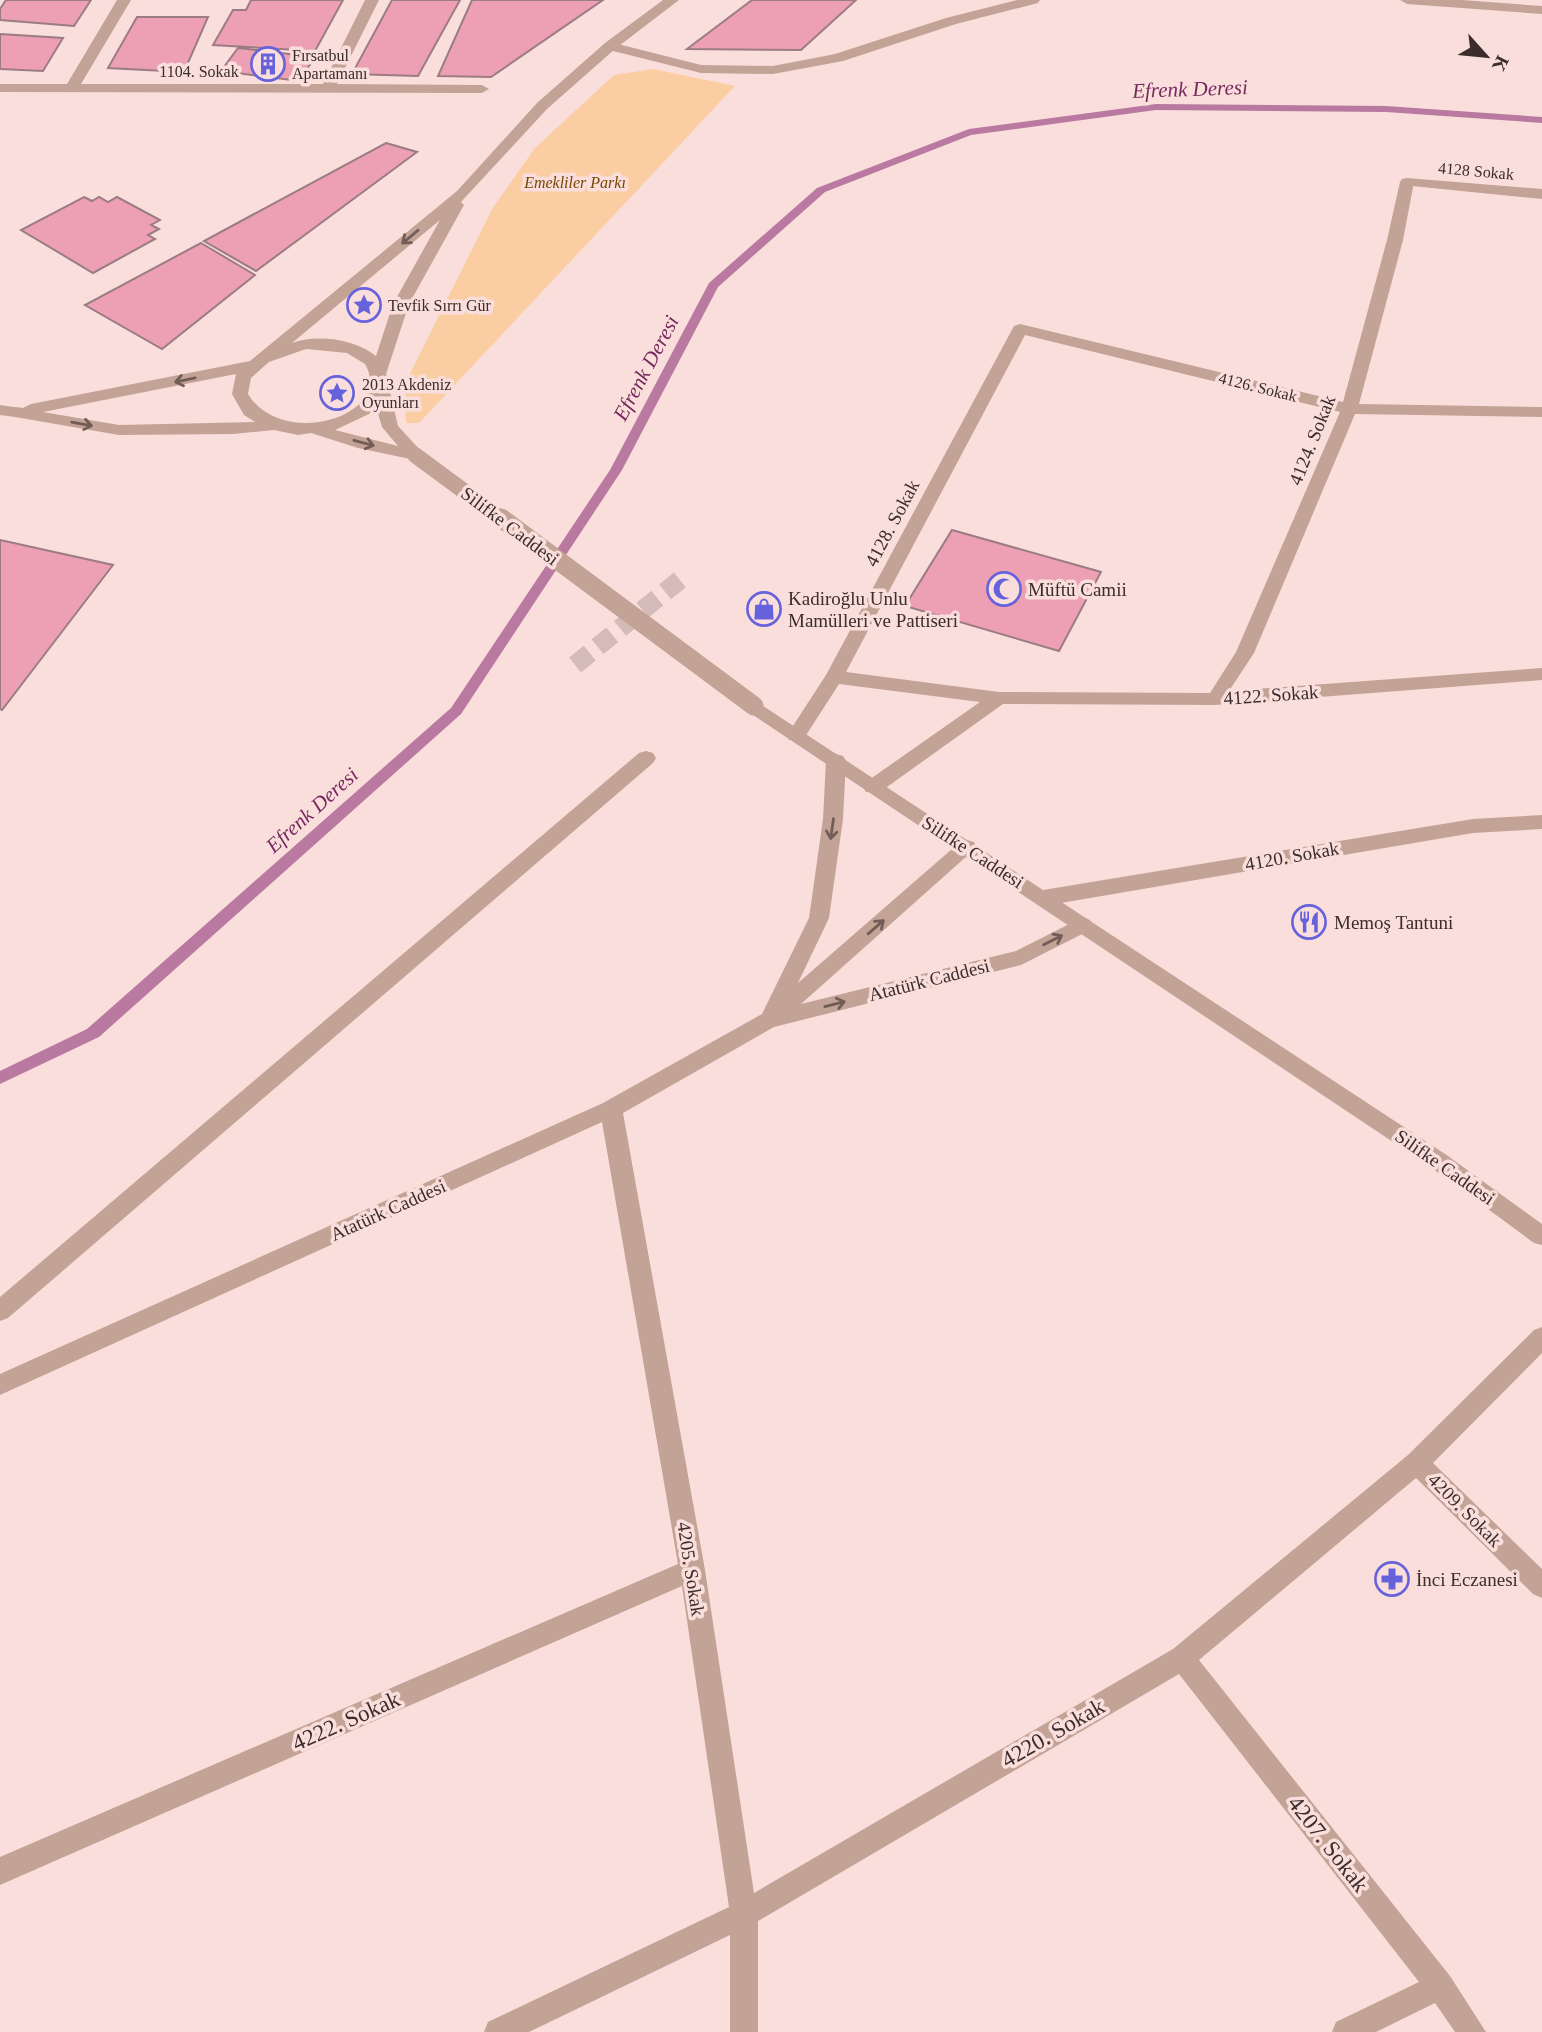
<svg xmlns="http://www.w3.org/2000/svg" width="1542" height="2032" font-family="Georgia,serif">
<style>
.green{fill:#fbcda3}
.lines{fill:none;stroke-linecap:round;stroke-linejoin:round}
.stream{fill:#b979a1;fill-rule:evenodd}
.building{fill:#eda0b4;stroke:#9b7c84;stroke-width:2}
.pedestrian-tunnel{stroke:#d4bbb8;stroke-width:19;stroke-dasharray:19 10;stroke-linecap:butt}
.pedestrian{fill:#c3a396;fill-rule:evenodd}
.minor{fill:#c3a396;fill-rule:evenodd}
.tertiary{fill:#c3a396;fill-rule:evenodd}
.tertiary-bridge-far1{stroke:#c3a396;stroke-width:16}
.tertiary-bridge{stroke:#c3a396;stroke-width:19}
.oneway{stroke:#715c56}
.labels{text-anchor:middle;dominant-baseline:central;stroke-width:7;stroke-linejoin:round;paint-order:stroke}
.far-poi-label{font-size:16px;fill:#3b2d2c;stroke:#fadedb;text-anchor:start}
.far-street-label{font-size:16px;fill:#3b2d2c;stroke:#fadedb}
.far-park-label{font-size:16px;font-style:italic;fill:#7a4603;stroke:#fadedb}
.street-label{font-size:19px;fill:#3b2d2c;stroke:#fadedb}
.poi-label{font-size:19px;fill:#3b2d2c;stroke:#fadedb;text-anchor:start}
.water-label{font-size:21px;font-style:italic;fill:#76295e;stroke:#fadedb}
.near-street-label{font-size:23px;fill:#3b2d2c;stroke:#fadedb}
</style>
<rect width="100%" height="100%" fill="#fadedb"/>
<!-- green -->
<path class="green" d="M653 69 735 86 419 423H406L405 384 492 209 535 148 614 75Z"/>
<g class="lines">
<!-- stream -->
<path class="stream" d="M1156 104 1386 106 1542 117V123L1386 112 1156 110 971 135 825 192 718 287 622 470 461 714 99 1037 0 1084V1071L87 1029 451 708 610 470 709 283 817 188 969 129Z"/>
</g>
<!-- building -->
<path class="building" d="M6 0H91L74 26 0 20V9Z
M251 0H343L315 51 213 45 233 10H246Z
M392 0H460L418 76 352 74Z
M472 0H603L491 77 438 76Z
M752 0H856L801 50 687 49Z
M137 17H208L184 72 108 68Z
M0 34 63 38 43 71 0 69Z
M238 48 315 57 299 81 221 71Z
M386 143 417 152 256 271 204 241Z
M84 197 92 201 99 197 108 202 117 197 160 220 151 225 159 229 148 235 155 239 93 273 21 230Z
M201 243 255 275 162 349 85 305Z
M952 530 1101 572 1059 651 905 606Z
M0 540 113 565 2 710 0 709Z"/>
<g class="lines">
<!-- pedestrian-tunnel -->
<path class="pedestrian-tunnel" d="M575 665 681 579"/>
<!-- pedestrian -->
<path class="pedestrian" d="M1407 178 1542 189V199L1402 185 1400 182 1402 179Z"/>
<!-- minor -->
<path class="minor" d="M117 0H131L81 84H323L365 0H379L337 84 482 85 489 89 482 93 0 92V84H67Z
M1017 0H1040L1038 3 956 24 843 61 773 74 701 73 605 49 603 46 610 42 701 65 773 66 835 54 946 18Z
M1400 0H1462L1542 6V14L1407 4Z
M1407 178 1414 182 1403 240 1359 404 1542 407V417L1355 414 1254 653 1229 691 1542 668V680L1215 705 1003 704 880 792H866L863 787 866 782 980 702 839 684 803 740H789L787 735 826 675 1014 326 1020 324 1343 402 1387 240 1400 182ZM1025 335 1340 412 1236 652 1210 693 999 692 846 672Z
M0 405 21 408 23 412 15 417 0 415Z
M646 751 653 753 656 758 653 763 8 1318 0 1321V1297L639 753Z
M836 754 843 756 846 761 843 819 829 918 798 983 960 842 967 840 974 842 977 847 801 1004 1016 951 1083 917 1090 920 1093 925 1090 930 1021 965 774 1027 623 1113 705 1570 754 1893 1173 1649 1408 1455 1534 1330 1542 1327V1353L1433 1463 1542 1569V1598L1533 1594 1416 1478 1199 1660 1450 1976 1486 2032H1455L1435 2003 1376 2032H1332L1336 2022 1419 1982 1179 1674 758 1921V2032H730V1935L529 2032H484L488 2022 729 1907 682 1586 0 1885V1857L678 1564 602 1122 0 1395V1374L603 1103 762 1014 809 918 823 819 826 761 829 756Z
M1542 815V829L1473 833 1043 906 1036 903 1033 898 1036 893 1043 890 1473 819Z"/>
<!-- tertiary -->
<path class="tertiary" d="M663 0H679L615 49 547 109 461 202 464 205 409 304 386 374 398 426 421 451 423 455 421 459 415 460 358 448 311 433 298 435 274 430 233 434 119 435 15 417 7 412 15 407 23 408 31 404 250 361 457 191 537 103 605 43ZM440 220 393 304 376 356C355 339 317 334 292 343ZM306 349 347 353 365 364C395 415 283 451 248 394L251 378 269 362ZM236 374 232 394 244 415 255 422 119 425 43 412ZM376 407 382 427 398 446 335 430 369 414Z
M754 700 1448 1156 1542 1224V1245L1534 1243 1432 1168 747 711 745 706 747 701Z"/>
<!-- tertiary-bridge-far1 -->
<path class="tertiary-bridge-far1" d="M415 455 503 520"/>
<!-- tertiary-bridge -->
<path class="tertiary-bridge" d="M501 518 754 706"/>
</g>
<!-- one-way arrows -->
<defs><path id="oneway-shaft" d="M-6 0H5M1.5-3L5.5 0L1.5 3" fill="none" stroke-width="1.6" stroke-linecap="round" stroke-linejoin="round" transform="scale(1.75)"/></defs>
<g class="oneway">
<use href="#oneway-shaft" transform="translate(410 237) rotate(140)"/>
<use href="#oneway-shaft" transform="translate(185 380) rotate(168)"/>
<use href="#oneway-shaft" transform="translate(82 424) rotate(10)"/>
<use href="#oneway-shaft" transform="translate(364 443) rotate(15)"/>
<use href="#oneway-shaft" transform="translate(832 829) rotate(98)"/>
<use href="#oneway-shaft" transform="translate(876 927) rotate(-41)"/>
<use href="#oneway-shaft" transform="translate(1053 940) rotate(-27)"/>
<use href="#oneway-shaft" transform="translate(835 1004) rotate(-14)"/>
</g>
<!-- icons -->
<defs>
<g id="building-ring" transform="scale(1.75)"><circle r="9.5" fill="#fadedb" stroke="#6662db" stroke-width="1.5"/><path d="M-4-6H4V6H1V3H-1V6H-4ZM-2.5-4.3h1.7v1.8h-1.7ZM.8-4.3h1.7v1.8H.8ZM-2.5-1h1.7V.8h-1.7ZM.8-1h1.7V.8H.8Z" fill="#6662db"/></g>
<g id="sight-ring" transform="scale(1.75)"><circle r="9.5" fill="#fadedb" stroke="#6662db" stroke-width="1.5"/><path d="M0-6L1.8-2.2L6-1.7L2.9 1.2L3.7 5.4L0 3.3L-3.7 5.4L-2.9 1.2L-6-1.7L-1.8-2.2Z" fill="#6662db"/></g>
<g id="mosque-ring" transform="scale(1.75)"><circle r="9.5" fill="#fadedb" stroke="#6662db" stroke-width="1.5"/><path d="M3.5-4.9A6 6 0 1 0 3.5 4.9A5 5 0 1 1 3.5-4.9Z" fill="#6662db"/></g>
<g id="shop-ring" transform="scale(1.75)"><circle r="9.5" fill="#fadedb" stroke="#6662db" stroke-width="1.5"/><path d="M-5-2.5h2.3a2.7 3.5 0 0 1 5.4 0H5L5.5 6h-11ZM-1.5-2.5h3a1.5 2.3 0 0 0-3 0Z" fill="#6662db"/></g>
<g id="restaurant-ring" transform="scale(1.75)"><circle r="9.5" fill="#fadedb" stroke="#6662db" stroke-width="1.5"/><path d="M-5-6h1v4h1v-4h1v4h1v-4h1v5L-1.5 .5V6h-2V.5L-5-1ZM5-6V6H3V1.5H1.5Q1.5-4 5-6Z" fill="#6662db"/></g>
<g id="pharmacy-ring" transform="scale(1.75)"><circle r="9.5" fill="#fadedb" stroke="#6662db" stroke-width="1.5"/><path d="M-2-6h4v4h4v4h-4v4h-4v-4h-4v-4h4Z" fill="#6662db"/></g>
</defs>
<g fill-rule="evenodd">
<use href="#building-ring" x="268" y="64"/>
<use href="#sight-ring" x="364" y="305"/>
<use href="#sight-ring" x="337" y="393"/>
<use href="#mosque-ring" x="1004" y="589"/>
<use href="#shop-ring" x="764" y="609"/>
<use href="#restaurant-ring" x="1309" y="922"/>
<use href="#pharmacy-ring" x="1392" y="1579"/>
</g>
<g class="labels">
<!-- far-poi labels -->
<g class="far-poi-label">
<text x="292" y="55">Fırsatbul<tspan x="292" dy="18">Apartamanı</tspan></text>
<text x="388" y="305">Tevfik Sırrı Gür</text>
<text x="362" y="384">2013 Akdeniz<tspan x="362" dy="18">Oyunları</tspan></text>
</g>
<!-- far-street labels -->
<g class="far-street-label">
<text x="199" y="71">1104. Sokak</text>
<text transform="translate(1476 171) rotate(5)">4128 Sokak</text>
<text transform="translate(1258 387) rotate(14)">4126. Sokak</text>
</g>
<!-- far-park labels -->
<g class="far-park-label">
<text x="575" y="182">Emekliler Parkı</text>
</g>
<!-- street labels -->
<g class="street-label">
<text transform="translate(1312 440) rotate(-68)">4124. Sokak</text>
<text transform="translate(892 523) rotate(-62)">4128. Sokak</text>
<text transform="translate(510 526) rotate(37)">Silifke Caddesi</text>
<text transform="translate(1271 695) rotate(-4)">4122. Sokak</text>
<text transform="translate(973 852) rotate(33)">Silifke Caddesi</text>
<text transform="translate(1292 856) rotate(-10)">4120. Sokak</text>
<text transform="translate(929 980) rotate(-14)">Atatürk Caddesi</text>
<text transform="translate(1445 1167) rotate(35)">Silifke Caddesi</text>
<text transform="translate(388 1210) rotate(-24)">Atatürk Caddesi</text>
<text transform="translate(1465 1510) rotate(45)">4209. Sokak</text>
<text transform="translate(691 1569) rotate(81)">4205. Sokak</text>
</g>
<!-- poi labels -->
<g class="poi-label">
<text x="1028" y="589">Müftü Camii</text>
<text x="788" y="598">Kadiroğlu Unlu<tspan x="788" dy="22">Mamülleri ve Pattiseri</tspan></text>
<text x="1334" y="922">Memoş Tantuni</text>
<text x="1416" y="1579">İnci Eczanesi</text>
</g>
<!-- water labels -->
<g class="water-label">
<text transform="translate(1190 89) rotate(-2)">Efrenk Deresi</text>
<text transform="translate(646 368) rotate(-62)">Efrenk Deresi</text>
<text transform="translate(312 810) rotate(-42)">Efrenk Deresi</text>
</g>
<!-- near-street labels -->
<g class="near-street-label">
<text transform="translate(346 1721) rotate(-24)">4222. Sokak</text>
<text transform="translate(1053 1733) rotate(-30)">4220. Sokak</text>
<text transform="translate(1328 1844) rotate(52)">4207. Sokak</text>
</g>
</g>
<!-- north arrow -->
<g transform="translate(1486 56) rotate(117)" stroke="#fadedb" stroke-width="5" paint-order="stroke">
<path d="M0-5L12 26L0 18L-12 26Z" fill="#3b2d2c"/>
<text y="-10" font-size="19" font-weight="bold" text-anchor="middle" fill="#3b2d2c">K</text>
</g>
</svg>
